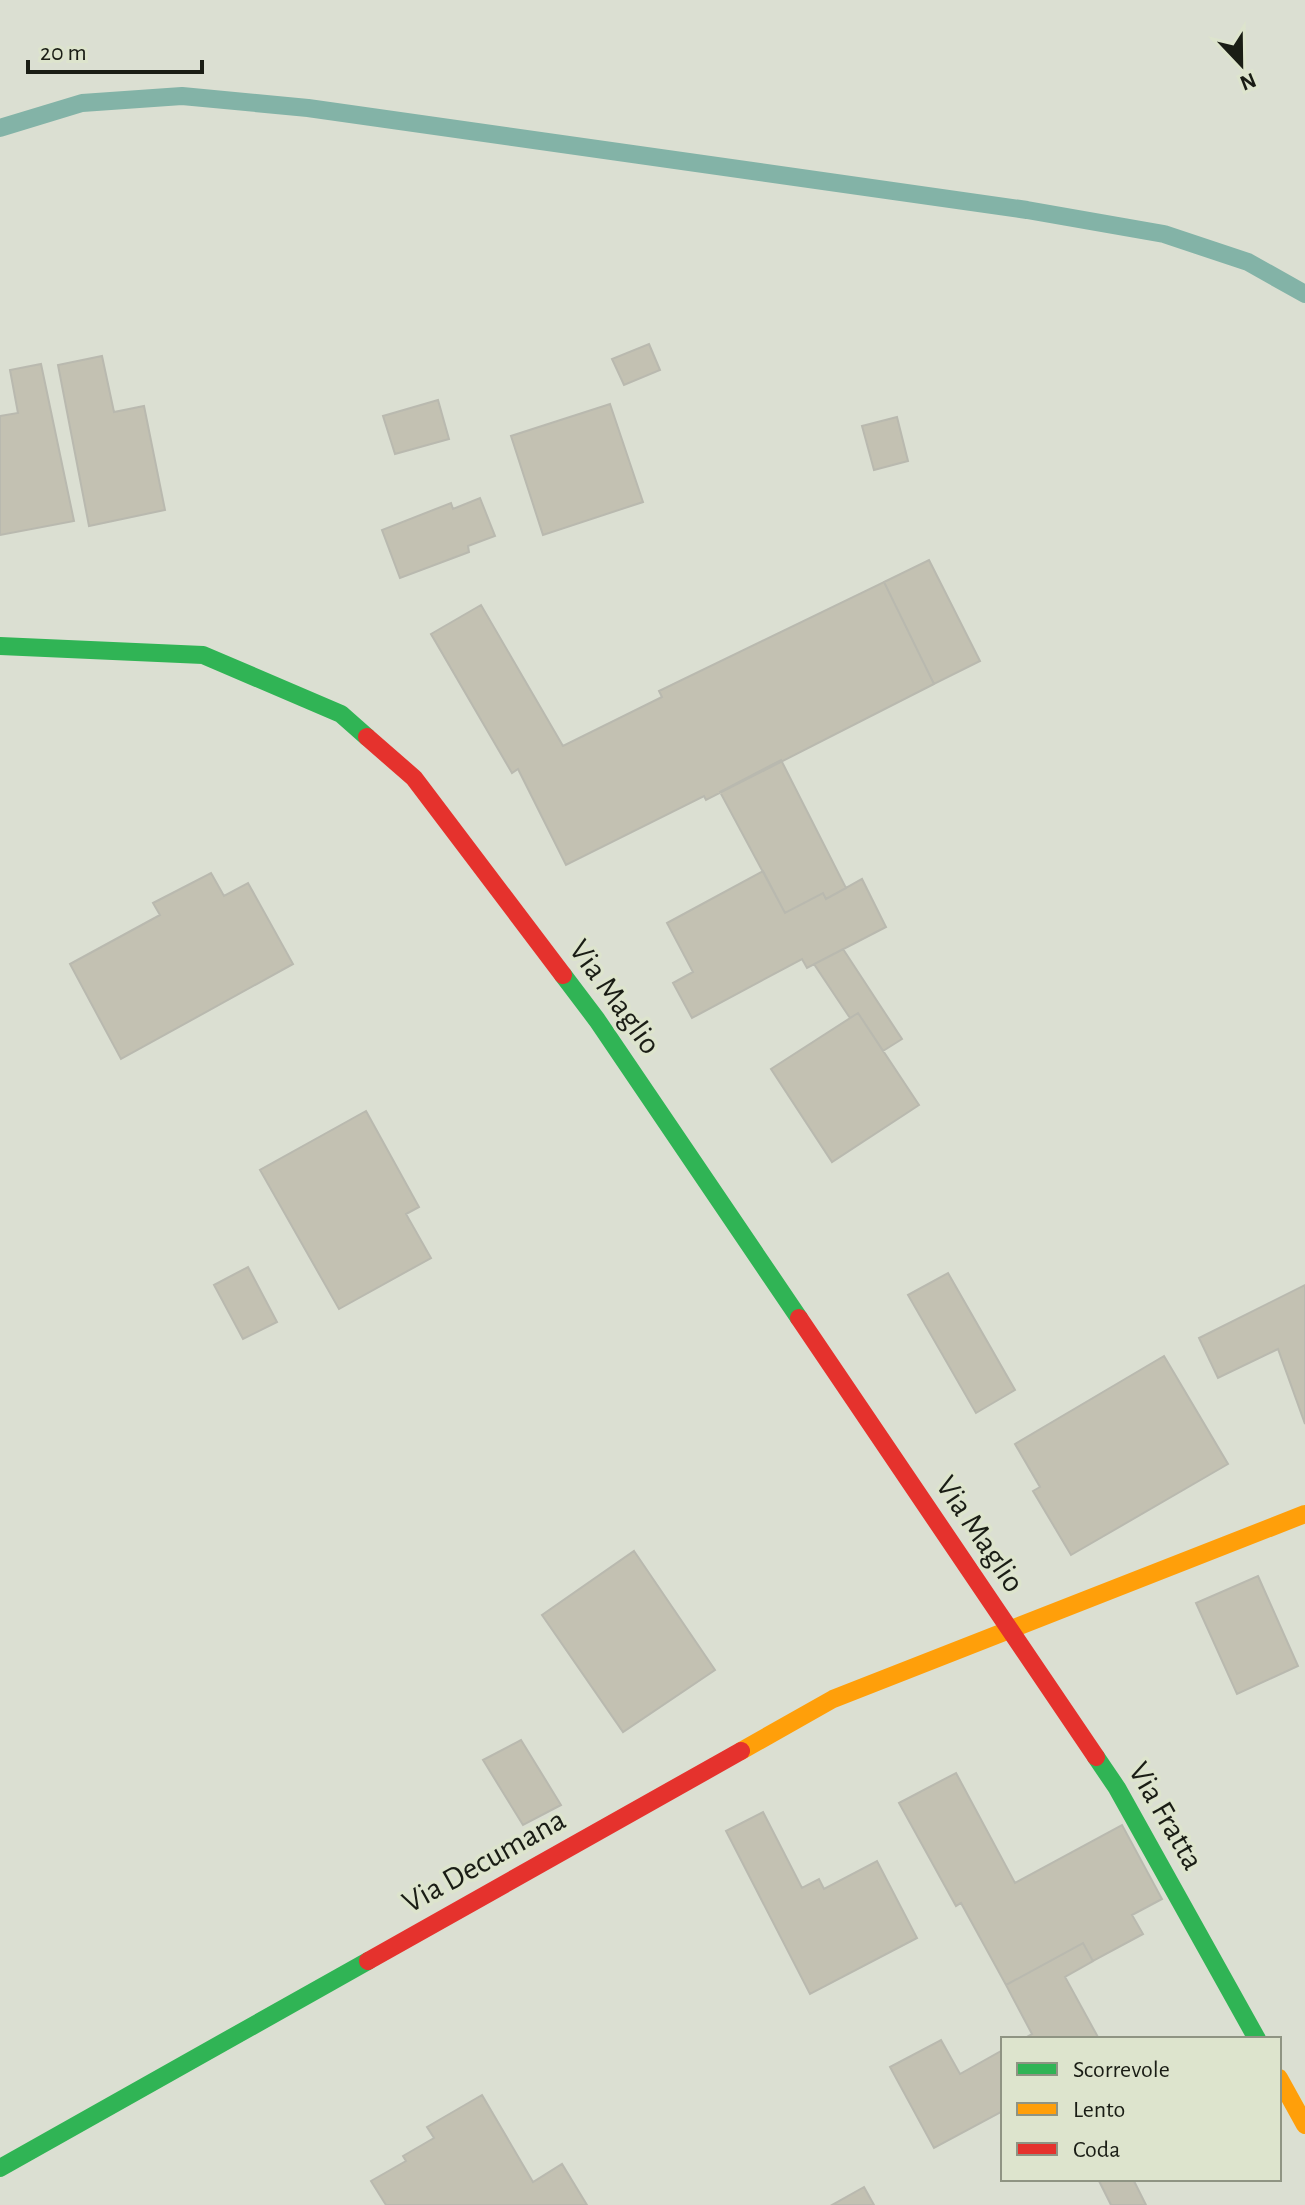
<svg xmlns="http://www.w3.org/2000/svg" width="1305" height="2205" font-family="'Alegreya Sans',sans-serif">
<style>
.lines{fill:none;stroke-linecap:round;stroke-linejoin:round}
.stream{stroke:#83b3a7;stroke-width:18}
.building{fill:#c3c1b2;stroke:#b9b9af;stroke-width:2}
.fast{stroke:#30b455;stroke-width:18}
.slow{stroke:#ff9f0a;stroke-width:18}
.jam{stroke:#e5322d;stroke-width:18}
.labels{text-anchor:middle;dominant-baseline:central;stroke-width:7;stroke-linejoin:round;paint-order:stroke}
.street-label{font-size:32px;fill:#1a1d15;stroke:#dde4cd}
</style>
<rect width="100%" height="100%" fill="#dbdfd2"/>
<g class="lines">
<!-- stream -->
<path class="stream" d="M0 128 82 103 182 96 308 108 1027 210 1164 234 1248 262 1305 294"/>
</g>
<!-- building -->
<path class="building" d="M649 344 660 370 624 385 612 359Z
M102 356 114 412 144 406 165 510 89 526 58 365Z
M41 364 74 521 0 535V416L18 413 10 370Z
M438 400 449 439 395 454 383 416Z
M610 404 643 502 543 535 511 436Z
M897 417 908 461 874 470 862 426Z
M480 498 495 536 468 546 469 552 400 578 382 530 451 503 453 509Z
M929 560 980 661 934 684 884 582Z
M884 582 934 684 706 800 704 796 566 865 518 769 512 773 431 634 481 605 563 746 662 697 659 691Z
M781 760 846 888 826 899 823 893 785 913 720 792Z
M763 871 785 913 823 893 826 899 862 879 886 927 807 968 802 959 692 1018 673 983 693 972 667 923Z
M211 873 224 896 248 883 293 964 121 1059 70 964 160 915 153 903Z
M843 949 902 1039 883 1051 858 1013 850 1018 814 964Z
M858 1013 919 1105 832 1162 771 1069Z
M366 1111 419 1207 406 1214 431 1258 339 1309 260 1170Z
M248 1267 277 1322 243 1339 214 1285Z
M948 1273 1015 1390 976 1413 908 1295Z
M1305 1285V1424L1278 1349 1218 1378 1199 1338Z
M1164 1356 1228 1464 1071 1555 1033 1491 1040 1487 1015 1444Z
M634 1551 715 1670 623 1732 542 1615Z
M1258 1576 1298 1666 1237 1694 1196 1603Z
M521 1740 561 1805 523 1825 483 1760Z
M956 1773 1015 1883 1122 1825 1162 1899 1132 1915 1143 1934 1093 1961 1083 1943 1006 1985 961 1903 956 1906 899 1803Z
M763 1812 802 1888 819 1879 824 1889 877 1861 917 1938 810 1994 726 1831Z
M1083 1943 1093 1961 1065 1977 1099 2039H1023L1032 2034 1006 1985Z
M941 2040 960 2074 1003 2050V2111L934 2148 890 2067Z
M482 2095 533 2182 562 2164 587 2205H386L371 2181 406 2161 403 2156 434 2138 427 2127Z
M1098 2179H1133L1146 2205H1111Z
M864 2187 874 2205H832Z"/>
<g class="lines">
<!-- fast -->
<path class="fast" d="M0 646 203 655 341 714 367 737
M563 975 597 1020 799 1318
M1096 1757 1117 1788 1257 2039
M0 2168 368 1961"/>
<!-- slow -->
<path class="slow" d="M741 1751 833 1699 1305 1514
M1279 2078 1305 2125"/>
<!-- jam -->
<path class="jam" d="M367 737 414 778 563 975
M799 1318 1096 1757
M368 1961 741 1751"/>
</g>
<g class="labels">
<!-- street labels -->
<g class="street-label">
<text transform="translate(615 997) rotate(54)">Via Maglio</text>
<text transform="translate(980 1534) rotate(56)">Via Maglio</text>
<text transform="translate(1166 1816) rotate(60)">Via Fratta</text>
<text transform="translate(484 1861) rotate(-29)">Via Decumana</text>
</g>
</g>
<!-- legend -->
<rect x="1001" y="2037" width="280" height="144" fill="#dde4cd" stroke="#8f9483" stroke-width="2"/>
<rect x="1017" y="2063" width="40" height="12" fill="#30b455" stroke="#8f9483" stroke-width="2"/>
<text x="1073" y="2077" font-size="24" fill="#1a1d15">Scorrevole</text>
<rect x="1017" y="2103" width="40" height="12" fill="#ff9f0a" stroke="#8f9483" stroke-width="2"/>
<text x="1073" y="2117" font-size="24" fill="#1a1d15">Lento</text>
<rect x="1017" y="2143" width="40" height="12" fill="#e5322d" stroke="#8f9483" stroke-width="2"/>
<text x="1073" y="2157" font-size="24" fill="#1a1d15">Coda</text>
<!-- north arrow -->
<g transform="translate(1241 64) rotate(158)" stroke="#dde4cd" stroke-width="6" paint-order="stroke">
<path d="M0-6L14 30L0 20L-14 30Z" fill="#1a1d15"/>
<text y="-12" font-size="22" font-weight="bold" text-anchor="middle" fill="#1a1d15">N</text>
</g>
<!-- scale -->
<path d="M28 60v12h174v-12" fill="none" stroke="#1a1d15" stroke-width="4"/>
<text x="40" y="60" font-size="24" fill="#1a1d15" stroke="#dde4cd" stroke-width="6" paint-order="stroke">20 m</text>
</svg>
